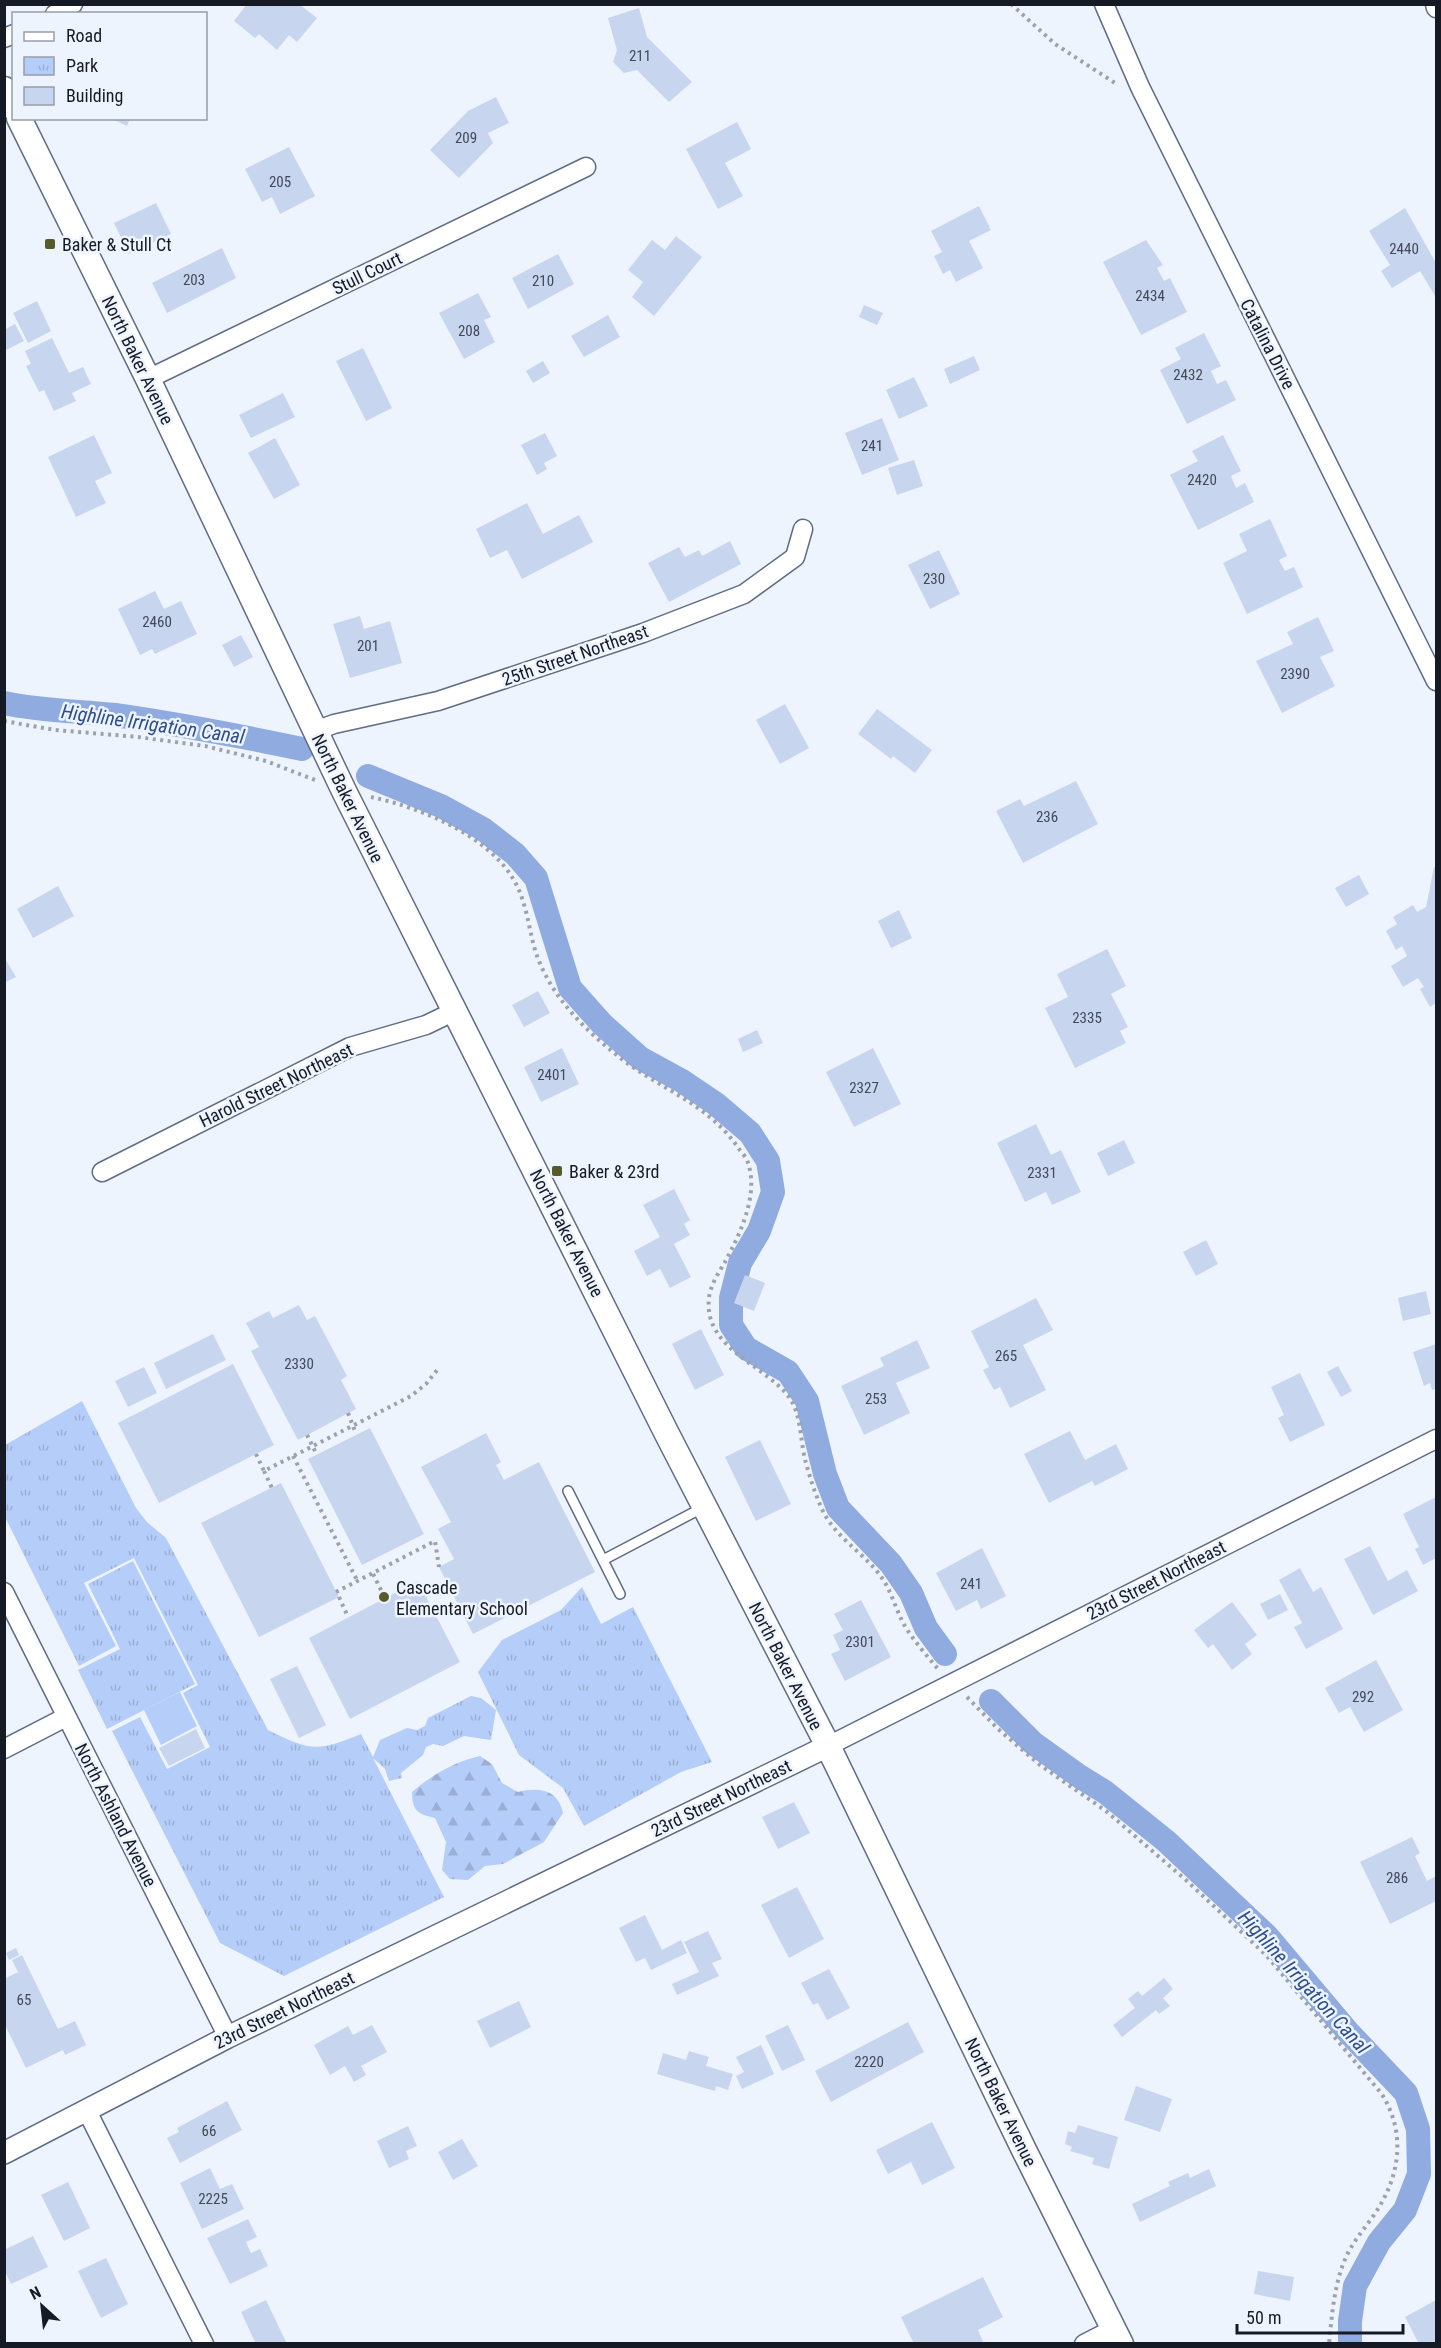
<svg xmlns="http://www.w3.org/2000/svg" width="1441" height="2348" font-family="'Roboto Condensed',sans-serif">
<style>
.forest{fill:url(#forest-firs)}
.park{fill:url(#park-tufts)}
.garden{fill:#b5cdf9}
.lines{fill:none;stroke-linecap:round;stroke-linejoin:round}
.canal{stroke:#8fabe0;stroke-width:24}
.building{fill:#c7d5ef}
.service-casing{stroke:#5f6c83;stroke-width:12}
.minor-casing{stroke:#5f6c83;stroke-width:21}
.tertiary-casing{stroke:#5f6c83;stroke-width:24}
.secondary-casing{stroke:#5f6c83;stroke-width:27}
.path{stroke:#9ca1ab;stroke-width:4;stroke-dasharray:3 4.5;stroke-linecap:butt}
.service{stroke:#fff;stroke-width:9}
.minor{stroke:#fff;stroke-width:18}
.tertiary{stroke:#fff;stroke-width:21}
.secondary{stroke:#fff;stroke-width:24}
.poi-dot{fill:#575b29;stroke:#eef4fe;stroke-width:2}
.labels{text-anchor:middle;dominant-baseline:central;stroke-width:5;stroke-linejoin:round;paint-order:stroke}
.number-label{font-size:15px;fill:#424957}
.poi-label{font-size:18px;fill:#161a24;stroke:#eef4fe;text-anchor:start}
.street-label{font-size:18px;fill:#161a24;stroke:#eef4fe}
.water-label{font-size:20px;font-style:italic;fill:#2e4d8d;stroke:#eef4fe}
</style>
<defs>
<pattern id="forest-firs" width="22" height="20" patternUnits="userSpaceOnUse" patternTransform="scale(1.5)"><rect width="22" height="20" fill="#b5cdf9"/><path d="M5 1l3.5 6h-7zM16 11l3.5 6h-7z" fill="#9bafd5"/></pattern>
<pattern id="park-tufts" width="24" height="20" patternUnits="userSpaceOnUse" patternTransform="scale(1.5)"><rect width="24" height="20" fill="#b5cdf9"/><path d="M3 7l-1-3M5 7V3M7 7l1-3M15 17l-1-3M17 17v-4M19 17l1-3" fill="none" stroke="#9bafd5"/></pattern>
</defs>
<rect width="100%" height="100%" fill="#eef4fe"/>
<!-- forest -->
<path class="forest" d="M480 1756 492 1764 502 1783 518 1792C539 1787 558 1789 563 1813L544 1842 503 1864 485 1866 468 1880 450 1879 442 1870 446 1842 435 1818C418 1814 412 1811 412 1792 430 1776 456 1761 480 1756Z"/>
<!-- park -->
<path class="park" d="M82 1401 136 1508 147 1522 166 1538 268 1730C310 1751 317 1752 361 1734L373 1757 380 1740 407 1728 417 1730 425 1726 428 1718 471 1696 481 1698 496 1710 491 1740 464 1736 443 1746 433 1744 426 1747 423 1755 401 1773 402 1778 389 1781 385 1769 373 1758 444 1897 284 1976 220 1943 112 1731 140 1717 167 1769 210 1747 183 1693 198 1685 134 1558 84 1583 116 1646 79 1666 5 1517V1445Z
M133 1561 195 1684 107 1729 78 1670 120 1649 88 1584Z
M582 1587 601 1624 633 1607 712 1762 681 1772 584 1826 563 1788 519 1755 478 1672 502 1640 561 1610Z"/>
<!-- garden -->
<path class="garden" d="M180 1692 197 1726 161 1745 144 1710Z"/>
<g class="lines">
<!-- canal -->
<path class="canal" d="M4 703C41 711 78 711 115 715 178 724 240 736 302 749
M368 776 441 806 483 829 515 854 536 878 570 988 602 1024 640 1058 682 1081 716 1104 750 1133 768 1161 773 1192 759 1231 740 1263 731 1298V1325L746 1348 788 1372 807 1401 825 1474 838 1508 891 1564 911 1593 926 1628 945 1654
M991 1701 1033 1743 1079 1776 1105 1792 1166 1841 1267 1936 1348 2032 1406 2093 1418 2129 1419 2174 1405 2210 1379 2242 1355 2286 1350 2321V2344"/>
</g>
<!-- building -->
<path class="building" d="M247 4H299L317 18 297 42 289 35 277 50 259 34 255 38 234 21Z
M639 8 647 37 692 82 669 102 637 70 624 73 613 62 617 50 608 18Z
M496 97 509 123 488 133 493 143 459 178 430 150 468 111Z
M110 118H130L127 126Z
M737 122 751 149 725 163 743 196 718 209 686 149Z
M289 147 315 196 280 214 272 197 262 202 245 169Z
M156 203 171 234 129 254 114 223Z
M979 206 991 230 969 241 983 268 956 282 950 270 943 274 934 256 942 252 931 231Z
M1405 208 1436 263 1435 296 1420 271 1392 288 1381 271 1390 265 1369 231Z
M676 236 702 257 654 316 632 297 643 282 628 270 652 240 665 250Z
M1146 240 1163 265 1157 268 1164 281 1170 278 1187 312 1141 335 1103 262Z
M222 248 236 278 167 313 152 283Z
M558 254 574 284 528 309 512 278Z
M478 293 491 317 484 320 495 342 464 359 439 313Z
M37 301 51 331 28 343 13 313Z
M864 305 883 313 877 325 859 317Z
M608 315 620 337 584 357 571 336Z
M15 324 24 341 6 350 4 330Z
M1204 333 1221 366 1211 371 1217 384 1226 380 1236 400 1187 424 1160 370 1181 359 1175 348Z
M52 338 69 373 83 367 91 384 72 393 76 401 54 411 44 390 39 392 26 366 31 364 25 351Z
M363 348 392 408 366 421 336 361Z
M974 356 980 370 950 384 944 369Z
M543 361 550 373 533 383 526 371Z
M914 377 928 406 899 419 886 390Z
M283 393 295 417 251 438 239 415Z
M882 418 899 460 862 475 845 433Z
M545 433 557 456 544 463 547 469 537 475 521 445Z
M94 435 112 473 95 481 106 503 76 517 48 457Z
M1223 435 1241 471 1231 476 1236 488 1245 483 1254 502 1198 530 1170 475 1198 461 1192 451Z
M275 438 300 485 274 499 248 453Z
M914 460 923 486 897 495 888 468Z
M527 503 543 534 579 515 593 542 522 579 507 550 490 558 476 529Z
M1270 519 1287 556 1279 560 1285 571 1294 567 1303 587 1247 614 1223 563 1247 551 1239 534Z
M730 541 741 564 669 602 648 563 679 547 685 557 699 550 702 556Z
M939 550 960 594 930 609 908 565Z
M155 591 164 609 181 601 197 634 155 654 152 649 140 655 118 609Z
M360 616 364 629 390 621 402 663 350 678 333 624Z
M1318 617 1334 651 1320 657 1335 686 1282 713 1256 661 1293 644 1287 632Z
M241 635 253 657 234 667 222 645Z
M785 704 809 748 780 764 756 720Z
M877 709 932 750 915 773 893 756 891 759 858 734Z
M1076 781 1098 824 1023 863 996 811 1020 799 1024 806Z
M1434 867 1436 868V1003L1430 1007 1420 989 1424 987 1418 978 1403 987 1391 966 1407 956 1402 946 1396 950 1386 931 1397 924 1393 917 1413 905 1417 912 1426 907Z
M1359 875 1369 894 1346 907 1335 888Z
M58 886 74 916 33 938 17 909Z
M899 910 912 938 891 948 878 921Z
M1107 949 1126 986 1111 994 1128 1027 1120 1031 1126 1043 1075 1068 1045 1008 1068 997 1057 974Z
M4 957 16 977 4 983Z
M538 991 550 1013 524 1027 512 1005Z
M757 1030 763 1043 743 1052 738 1039Z
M562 1048 579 1084 541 1102 524 1067Z
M873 1048 901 1104 854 1127 826 1072Z
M1036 1124 1051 1155 1061 1150 1081 1192 1052 1205 1046 1192 1025 1202 997 1143Z
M1124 1140 1135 1163 1108 1176 1097 1153Z
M674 1189 690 1220 684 1224 690 1235 674 1244 691 1277 670 1288 660 1269 647 1276 634 1251 660 1237 643 1205Z
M1206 1240 1218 1264 1196 1276 1183 1252Z
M745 1275 765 1283 754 1311 734 1303Z
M1426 1291 1431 1314 1403 1321 1398 1298Z
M1036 1298 1053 1330 1023 1345 1046 1390 1010 1408 1000 1387 994 1390 983 1370 989 1367 971 1331Z
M299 1305 307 1320 315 1316 347 1376 341 1380 356 1409 298 1440 251 1351 259 1347 246 1323 269 1311 273 1318Z
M701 1329 724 1375 695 1390 672 1344Z
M213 1334 226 1360 166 1389 154 1363Z
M917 1340 930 1368 896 1383 910 1413 864 1435 841 1386 884 1366 880 1358Z
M1436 1344V1389L1432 1390 1430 1383 1424 1386 1413 1352Z
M233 1364 274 1445 159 1503 118 1423Z
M1338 1366 1352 1391 1341 1397 1327 1372Z
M144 1367 157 1393 128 1407 115 1381Z
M1300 1373 1325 1425 1290 1442 1278 1418 1284 1415 1271 1387Z
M370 1428 424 1534 362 1565 308 1459Z
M1070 1431 1085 1460 1116 1444 1128 1469 1095 1486 1092 1481 1049 1503 1024 1454Z
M486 1433 501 1462 496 1465 504 1480 539 1462 595 1572 473 1634 439 1567 454 1559 438 1529 451 1522 421 1467Z
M760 1440 791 1504 756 1521 725 1457Z
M281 1483 339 1597 259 1637 201 1523Z
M1436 1497V1558L1423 1565 1415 1549 1419 1547 1403 1514Z
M1370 1546 1388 1581 1407 1570 1418 1591 1373 1615 1344 1559Z
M982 1548 1006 1596 981 1609 977 1600 956 1611 936 1573Z
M1300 1568 1313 1592 1321 1587 1343 1629 1306 1649 1294 1627 1302 1623 1279 1580Z
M418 1581 460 1662 350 1719 309 1638Z
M1280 1594 1288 1610 1268 1620 1260 1604Z
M861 1600 891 1657 845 1681 831 1654 840 1650 833 1635 843 1630 834 1614Z
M1232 1602 1257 1635 1245 1644 1252 1654 1232 1670 1213 1644 1208 1648 1194 1630Z
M1376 1660 1403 1710 1364 1732 1350 1707 1339 1713 1325 1688Z
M297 1666 326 1725 299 1738 270 1679Z
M196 1729 205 1748 169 1766 159 1748Z
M794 1802 810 1833 778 1849 762 1817Z
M1412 1837 1420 1853 1415 1856 1427 1881 1436 1876V1901L1390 1924 1360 1862Z
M797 1887 824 1939 789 1958 761 1905Z
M645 1915 662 1950 681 1940 687 1953 651 1970 645 1958 636 1962 619 1928Z
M708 1931 722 1959 712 1963 719 1976 677 1995 672 1984 699 1972 684 1942Z
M16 1948 19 1955 9 1960 6 1953Z
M22 1955 58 2029 75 2021 86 2045 65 2055 63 2050 26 2068 4 2023V1979L18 1972 12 1960Z
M829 1969 850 2008 827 2020 818 2003 813 2005 801 1983Z
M1164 1978 1173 1989 1163 1998 1170 2006 1159 2014 1156 2010 1122 2037 1113 2025 1135 2008 1128 1999 1138 1991 1142 1996Z
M519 2001 531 2027 490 2048 477 2021Z
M908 2022 924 2052 831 2102 815 2071Z
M372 2025 387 2052 361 2066 366 2075 354 2082 345 2066 330 2075 314 2045 348 2026 353 2035Z
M788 2025 805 2060 782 2071 765 2036Z
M761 2045 774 2074 742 2089 736 2076 744 2072 736 2057Z
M689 2051 709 2057 706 2066 733 2074 728 2090 716 2086 715 2091 657 2074 663 2053 686 2060Z
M1136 2086 1172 2099 1160 2132 1124 2120Z
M227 2101 242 2130 180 2163 167 2138 179 2132 177 2128Z
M932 2122 955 2168 922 2185 911 2162 888 2174 876 2150Z
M1078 2125 1118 2137 1109 2169 1092 2164 1094 2158 1070 2151 1072 2147 1065 2144 1068 2131 1075 2133Z
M408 2126 417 2146 406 2151 409 2159 389 2168 377 2141Z
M462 2139 478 2166 453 2180 438 2152Z
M210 2168 220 2189 232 2184 244 2209 202 2229 180 2183Z
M1209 2169 1216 2186 1140 2222 1132 2204 1170 2186 1168 2182 1188 2173 1190 2178Z
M68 2182 90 2228 64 2241 41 2195Z
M248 2219 257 2237 246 2242 251 2253 260 2249 268 2266 230 2284 207 2238Z
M33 2236 48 2267 11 2284 4 2269V2250Z
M106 2258 128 2304 101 2318 78 2271Z
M1258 2271 1294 2277 1290 2301 1254 2294Z
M983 2277 1003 2317 978 2330 984 2344H914L901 2317Z
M266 2300 287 2344H256L241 2312Z
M1436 2300V2344H1419L1405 2317Z"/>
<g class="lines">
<!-- service casing -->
<g class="service-casing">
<path id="service" d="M568 1491 620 1594
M603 1560 704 1507"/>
</g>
<!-- minor casing -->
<g class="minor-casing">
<path id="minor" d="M1104 4 1140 87 1436 681
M1435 4 1436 8
M55 14 73 4
M4 38 14 34
M148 379 586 167
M315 731 334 724 438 701 643 633 744 594 795 557 803 529
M102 1172 350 1047 426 1025 455 1011
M4 1592 228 2037
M828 1746 1436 1439
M4 1749 66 1717
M87 2111 204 2344
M1084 2344 1113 2329"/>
</g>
<!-- tertiary casing -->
<g class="tertiary-casing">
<path id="tertiary" d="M4 2153 228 2037 828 1746"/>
</g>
<!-- secondary casing -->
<g class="secondary-casing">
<path id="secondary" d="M4 89 14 108
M19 118 148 379 344 791 667 1434 828 1746 1024 2150 1121 2344"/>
</g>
<!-- path -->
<path class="path" d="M1011 4 1055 44 1115 83
M4 721 55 730 138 737 205 746 266 761 315 780
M371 797C419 807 485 834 512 877 527 900 528 928 536 953 550 994 581 1026 613 1052 655 1088 707 1101 739 1149 742 1153 747 1158 748 1163 759 1195 740 1234 725 1262 719 1272 710 1286 709 1298 703 1348 765 1365 789 1397 802 1415 800 1443 806 1463 810 1478 815 1493 821 1507 834 1538 867 1554 884 1581 893 1596 897 1613 906 1628 915 1642 927 1656 938 1669
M348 1413 356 1434
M307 1435 317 1455
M256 1454 264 1471 411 1396 426 1384 438 1369
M293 1456 358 1582
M264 1471 272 1488
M373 1574 385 1598
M336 1592 435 1541 439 1567
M339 1597 348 1617
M967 1697 998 1729 1040 1765 1106 1811 1187 1881 1267 1956 1381 2093C1407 2133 1400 2177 1374 2215 1364 2229 1353 2242 1346 2257 1334 2284 1332 2315 1329 2344"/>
<!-- service -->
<use href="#service" class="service"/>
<!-- minor -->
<use href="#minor" class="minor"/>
<!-- tertiary -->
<use href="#tertiary" class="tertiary"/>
<!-- secondary -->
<use href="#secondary" class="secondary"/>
</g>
<!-- markers -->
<g class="poi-dot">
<rect x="44" y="238" width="12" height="12" rx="3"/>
<rect x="551" y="1165" width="12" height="12" rx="3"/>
<circle cx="384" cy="1597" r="6"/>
</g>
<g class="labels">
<!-- number labels -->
<g class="number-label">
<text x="640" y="56">211</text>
<text x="466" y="138">209</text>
<text x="280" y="182">205</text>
<text x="1404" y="249">2440</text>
<text x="194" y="280">203</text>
<text x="543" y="281">210</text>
<text x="1150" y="296">2434</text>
<text x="469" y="331">208</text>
<text x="1188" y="375">2432</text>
<text x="872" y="446">241</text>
<text x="1202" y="480">2420</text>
<text x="934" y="579">230</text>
<text x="157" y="622">2460</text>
<text x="368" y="646">201</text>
<text x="1295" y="674">2390</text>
<text x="1047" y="817">236</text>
<text x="1087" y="1018">2335</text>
<text x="552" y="1075">2401</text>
<text x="864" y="1088">2327</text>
<text x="1042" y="1173">2331</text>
<text x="1006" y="1356">265</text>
<text x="299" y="1364">2330</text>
<text x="876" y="1399">253</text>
<text x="971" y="1584">241</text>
<text x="860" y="1642">2301</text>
<text x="1363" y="1697">292</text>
<text x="1397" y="1878">286</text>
<text x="24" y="2000">65</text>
<text x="869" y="2062">2220</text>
<text x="209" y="2131">66</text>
<text x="213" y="2199">2225</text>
</g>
<!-- poi labels -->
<g class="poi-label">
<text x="62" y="244">Baker &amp; Stull Ct</text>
<text x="569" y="1171">Baker &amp; 23rd</text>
<text x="396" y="1587">Cascade<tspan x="396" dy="21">Elementary School</tspan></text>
</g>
<!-- street labels -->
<g class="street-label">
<text transform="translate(367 273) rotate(-26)">Stull Court</text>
<text transform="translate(1268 344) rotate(63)">Catalina Drive</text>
<text transform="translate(138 360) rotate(64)">North Baker Avenue</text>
<text transform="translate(575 655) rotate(-19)">25th Street Northeast</text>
<text transform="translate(348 798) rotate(64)">North Baker Avenue</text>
<text transform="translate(276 1085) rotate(-26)">Harold Street Northeast</text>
<text transform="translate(567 1233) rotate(63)">North Baker Avenue</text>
<text transform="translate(1156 1580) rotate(-27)">23rd Street Northeast</text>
<text transform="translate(786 1666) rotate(63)">North Baker Avenue</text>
<text transform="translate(721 1798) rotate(-26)">23rd Street Northeast</text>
<text transform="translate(116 1815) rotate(63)">North Ashland Avenue</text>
<text transform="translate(284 2010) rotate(-26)">23rd Street Northeast</text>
<text transform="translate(1001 2102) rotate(64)">North Baker Avenue</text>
</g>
<!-- water labels -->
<g class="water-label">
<text transform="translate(153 724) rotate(8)">Highline Irrigation Canal</text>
<text transform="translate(1304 1982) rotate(48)">Highline Irrigation Canal</text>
</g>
</g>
<!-- border -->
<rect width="1441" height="2348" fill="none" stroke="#161a24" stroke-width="12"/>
<!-- legend -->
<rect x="12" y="12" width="195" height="108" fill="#eef4fe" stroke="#989da7" stroke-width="1.5"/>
<rect x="24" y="32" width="30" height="9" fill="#ffffff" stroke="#989da7" stroke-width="1.5"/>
<text x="66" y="42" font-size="18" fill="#161a24">Road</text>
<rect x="24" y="57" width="30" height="18" fill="url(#park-tufts)" stroke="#989da7" stroke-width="1.5"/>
<text x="66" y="72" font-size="18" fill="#161a24">Park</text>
<rect x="24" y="87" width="30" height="18" fill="#c7d5ef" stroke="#989da7" stroke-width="1.5"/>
<text x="66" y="102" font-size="18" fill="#161a24">Building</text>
<!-- north arrow -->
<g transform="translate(42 2306) rotate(333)" stroke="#eef4fe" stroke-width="4.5" paint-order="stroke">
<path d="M0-4.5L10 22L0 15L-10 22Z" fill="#161a24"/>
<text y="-9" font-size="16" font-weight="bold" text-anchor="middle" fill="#161a24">N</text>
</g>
<!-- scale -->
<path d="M1237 2324v9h166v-9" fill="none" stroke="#161a24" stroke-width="3"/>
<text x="1246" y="2324" font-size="18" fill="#161a24" stroke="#eef4fe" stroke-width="4.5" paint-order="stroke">50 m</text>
</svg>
